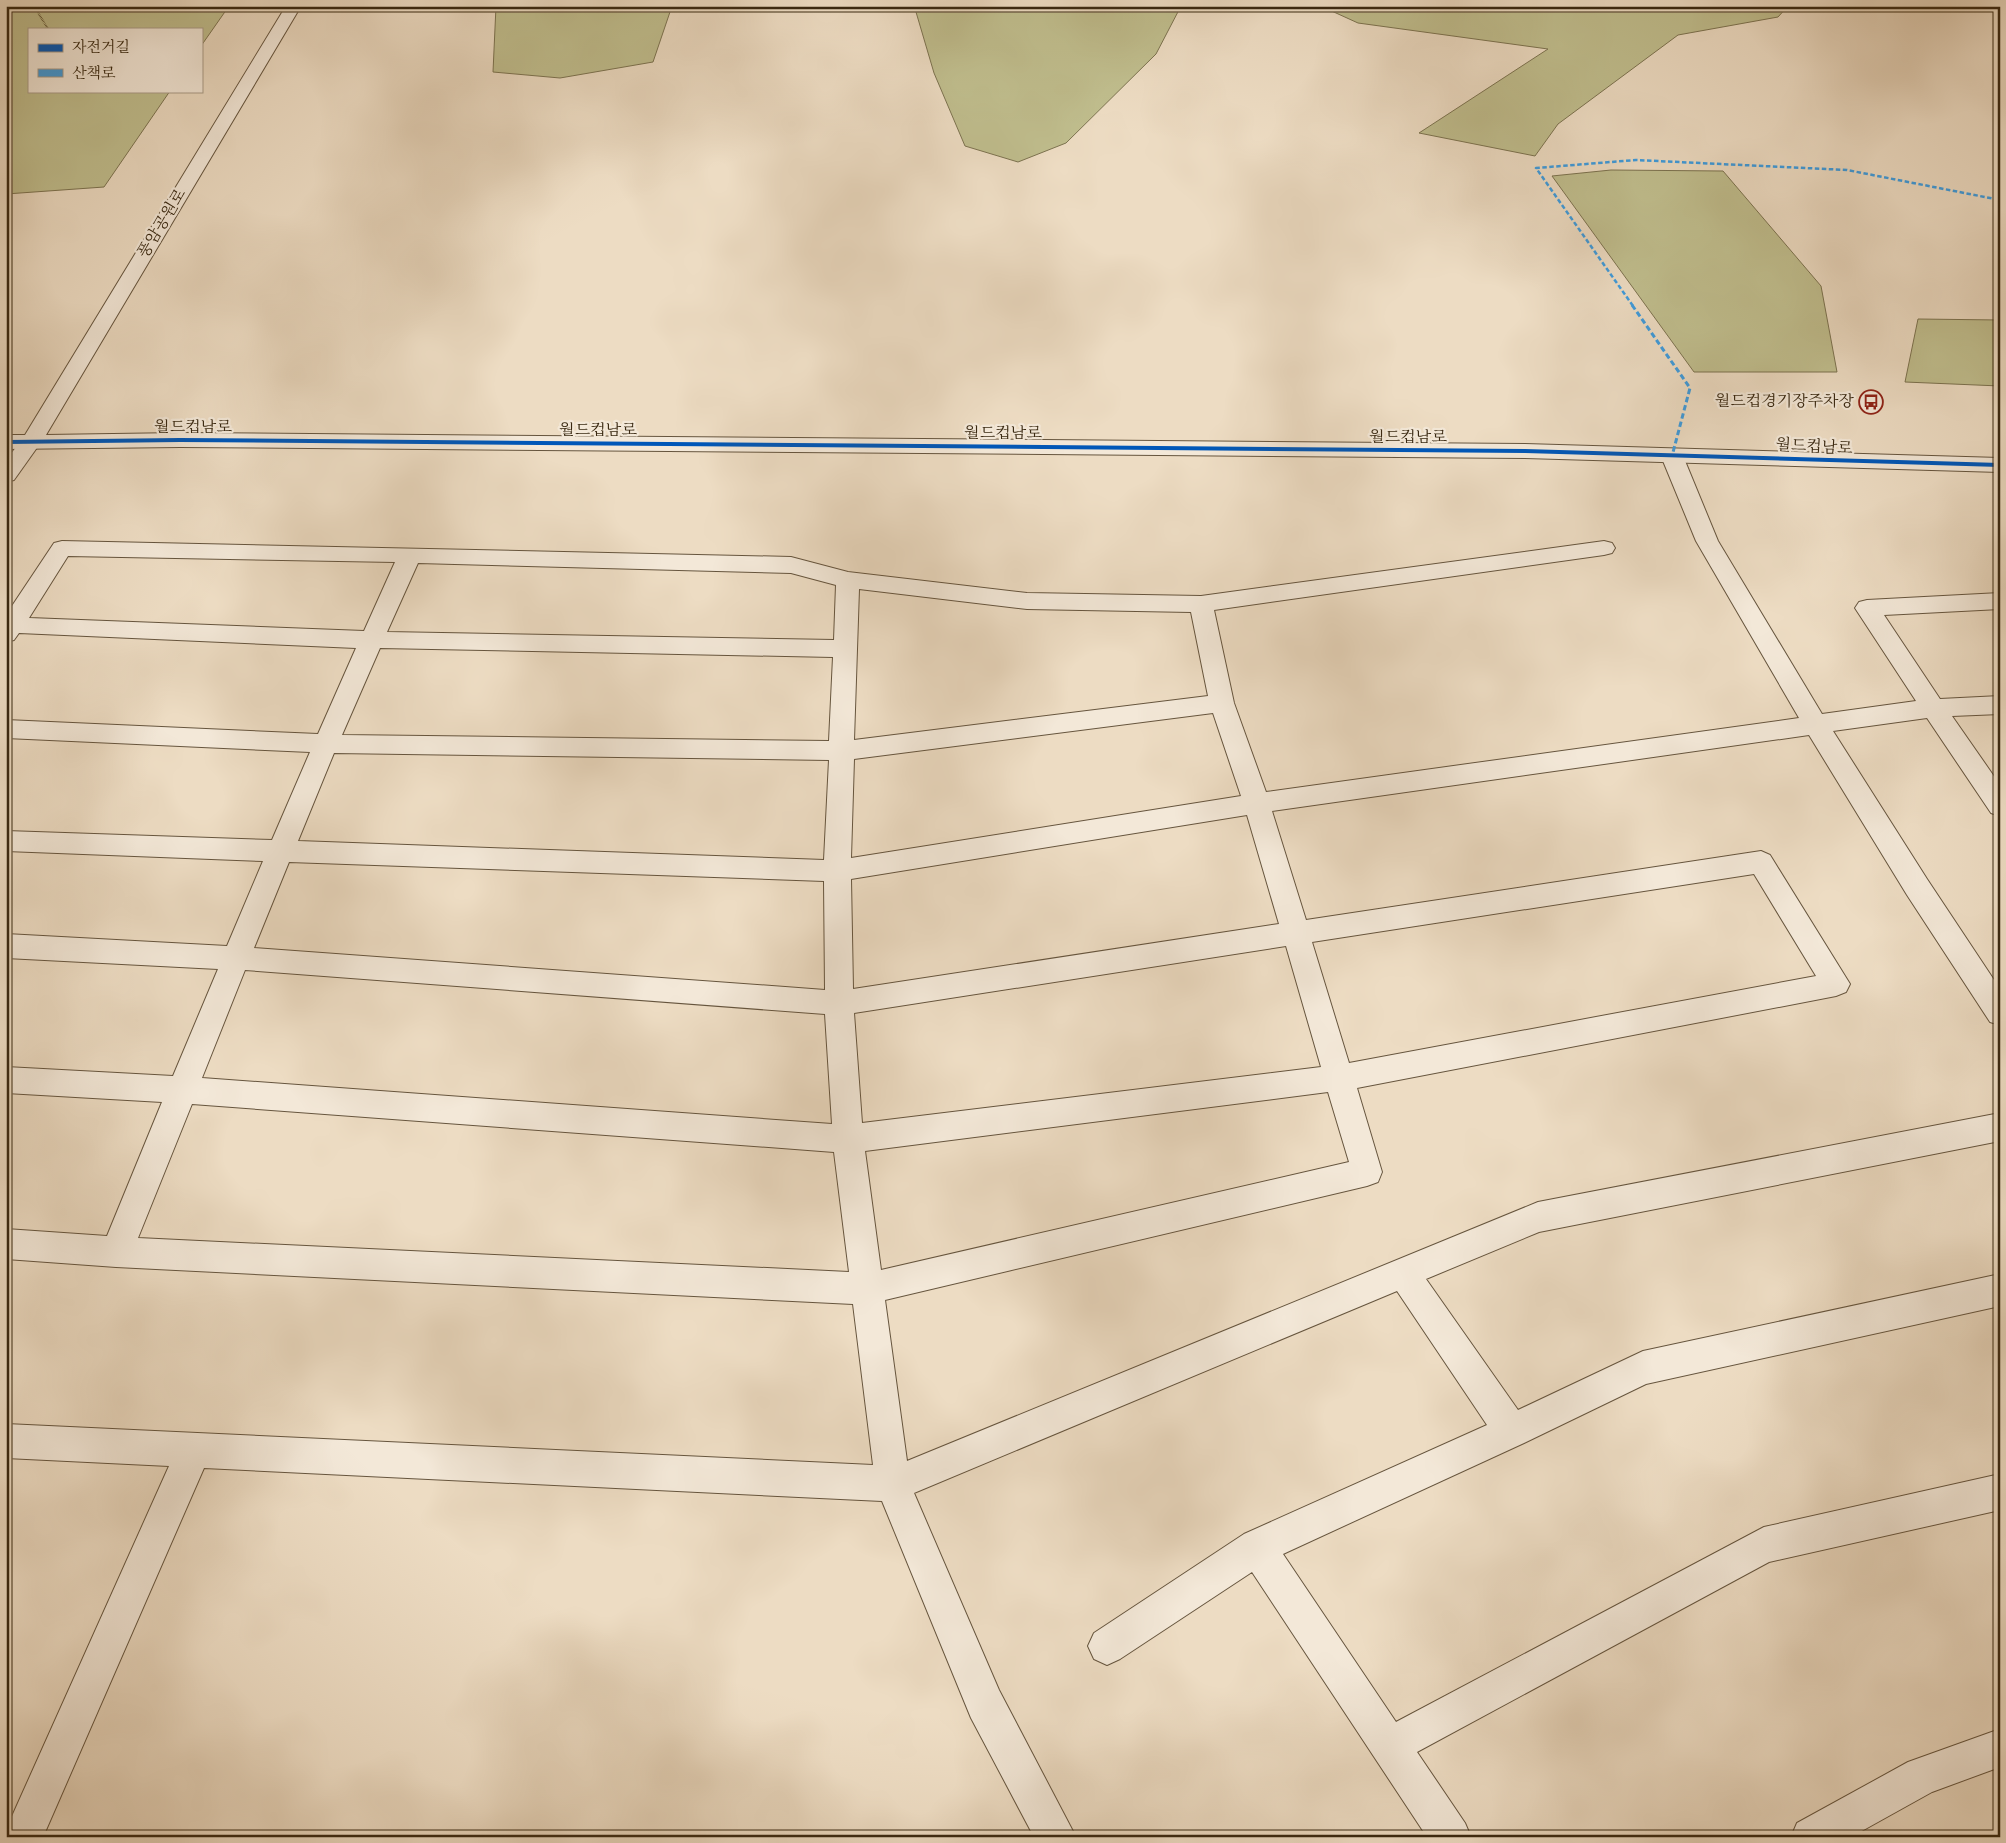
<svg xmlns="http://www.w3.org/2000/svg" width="2006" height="1843" font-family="'Sorts Mill Goudy','Noto Serif KR',serif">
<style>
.green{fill:#c0be8e;stroke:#7c7350}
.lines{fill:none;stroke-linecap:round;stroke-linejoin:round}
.service-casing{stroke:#66553e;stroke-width:2}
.minor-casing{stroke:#66553e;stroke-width:2}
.tertiary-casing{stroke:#66553e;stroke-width:2}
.path{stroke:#392811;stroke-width:2;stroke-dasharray:0.5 1;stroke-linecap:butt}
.service{fill:#f3e8d8;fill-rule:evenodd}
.minor{fill:#f3e8d8;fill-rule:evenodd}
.tertiary{fill:#f3e8d8;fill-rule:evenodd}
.quiet-far1{stroke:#3e9cde;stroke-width:2.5;stroke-dasharray:4.5 2.5;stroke-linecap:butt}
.quiet{stroke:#3e9cde;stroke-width:3;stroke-dasharray:5.5 3;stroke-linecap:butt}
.cycleway-casing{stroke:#f3e8d8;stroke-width:6}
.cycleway{stroke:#0057b8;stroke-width:4}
.labels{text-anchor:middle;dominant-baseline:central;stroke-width:4.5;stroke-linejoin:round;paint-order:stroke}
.far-street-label{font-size:16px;fill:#392811;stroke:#f3e8d8}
.far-poi-label{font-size:16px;fill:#392811;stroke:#f3e8d8;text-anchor:end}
</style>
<rect width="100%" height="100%" fill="#eddcc3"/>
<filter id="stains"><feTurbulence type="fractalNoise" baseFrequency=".004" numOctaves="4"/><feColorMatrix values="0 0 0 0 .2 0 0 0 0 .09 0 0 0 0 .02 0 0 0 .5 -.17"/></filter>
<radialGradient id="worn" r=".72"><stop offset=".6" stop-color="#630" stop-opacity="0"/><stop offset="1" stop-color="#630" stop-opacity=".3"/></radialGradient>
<!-- green -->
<path class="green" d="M6 6H229L201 46V29H29V91H170L104 187 6 194Z
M496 6H672L653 62 560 78 493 72Z
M916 6H1181L1156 54 1066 143 1018 162 965 146 934 73 916 12Z
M1327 6H1788L1778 17 1678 35 1558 124 1535 156 1419 133 1548 49 1358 23 1325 8Z
M1611 170 1723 171 1821 286 1837 372H1694L1552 176Z
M1918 319 2000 320V386L1905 382Z"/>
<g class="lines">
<!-- service casing -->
<g class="service-casing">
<path id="service" d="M1672 449 1679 451 1683 456 1718 541 1822 714 1916 701 1855 608 1859 602 1867 600 2000 593V609L1884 615 1940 699 2000 696V714L1952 716 2000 785V816L1991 813 1927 718 1833 731 1927 879 2000 989V1025L1990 1022 1907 895 1809 735 1272 811 1306 920 1761 851 1770 855 1850 984 1846 992 1836 996 1357 1088 1382 1172 1378 1182 1367 1186 885 1300 907 1461 1538 1202 2000 1113V1141L1539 1232 1426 1279 1518 1410 1643 1351 2000 1274V1306L1646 1384 1524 1443 1283 1554 1396 1722 1764 1527 2000 1474V1510L1769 1562 1417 1752 1465 1823 1471 1837H1427L1252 1572 1120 1659 1107 1665 1094 1659 1088 1646 1094 1633 1244 1534 1487 1425 1397 1291 914 1493 999 1690 1076 1837H1034L971 1718 882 1501 204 1468 43 1837H6L9 1823 169 1466 6 1458V1424L873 1465 853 1304 116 1267 6 1259V1229L107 1236 162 1102 6 1093V1067L173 1076 218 969 6 958V934L227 946 263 861 6 851V831L272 840 310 752 6 738V720L318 734 356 648 19 633 14 640 6 642V615L54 543 62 541 791 557 848 572 1027 593 1201 596 1604 541 1612 543 1615 548 1612 553 1604 555 1214 610 1234 703 1266 792 1799 718 1696 541 1661 456 1665 451ZM68 556 395 562 364 631 29 618ZM418 563 791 573 836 585 834 640 387 632ZM859 589 1027 609 1191 612 1208 696 854 740ZM380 648 833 657 829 741 342 735ZM1213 713 1241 796 851 858 854 759ZM334 753 829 760 824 860 298 841ZM1247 815 1279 924 853 989 851 879ZM289 862 824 881 825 990 254 948ZM1754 874 1816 976 1349 1063 1312 942ZM1286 946 1321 1067 862 1123 854 1013ZM245 970 825 1014 832 1124 202 1078ZM1328 1092 1349 1162 881 1270 865 1151ZM192 1104 834 1152 849 1272 138 1238Z
M2000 1729V1767L1932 1792 1851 1837H1791L1797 1823 1908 1762Z"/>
</g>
<!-- minor casing -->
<g class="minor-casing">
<path id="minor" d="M31 435 38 437 41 442 14 480 6 482V460L24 437Z"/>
</g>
<!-- tertiary casing -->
<g class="tertiary-casing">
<path id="tertiary" d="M286 6H301L46 435 180 433 1525 444 2000 458V472L1525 458 180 447 6 449V435H25Z"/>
</g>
<!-- path -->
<path class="path" d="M34 6 48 29"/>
<!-- service -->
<use href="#service" class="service"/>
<!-- minor -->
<use href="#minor" class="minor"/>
<!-- tertiary -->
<use href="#tertiary" class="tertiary"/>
<!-- quiet-far1 -->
<path class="quiet-far1" d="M1633 306 1536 168 1636 160 1847 170 2000 200"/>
<!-- quiet -->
<path class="quiet" d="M1632 305 1690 388 1672 456"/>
<!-- cycleway casing -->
<g class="cycleway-casing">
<path id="cycleway" d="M6 442 180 440 1525 451 2000 465"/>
</g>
<!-- cycleway -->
<use href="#cycleway" class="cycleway"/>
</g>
<!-- icons -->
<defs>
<g id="bus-ring" transform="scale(1.25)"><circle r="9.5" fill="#f3e8d8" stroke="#8f2418" stroke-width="1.5"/><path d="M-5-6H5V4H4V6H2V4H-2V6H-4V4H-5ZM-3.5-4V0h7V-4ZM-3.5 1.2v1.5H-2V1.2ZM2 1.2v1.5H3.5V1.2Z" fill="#8f2418"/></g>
</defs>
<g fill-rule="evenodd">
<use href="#bus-ring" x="1871" y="402"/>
</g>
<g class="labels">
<!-- far-street labels -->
<g class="far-street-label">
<text transform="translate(163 224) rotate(-59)">풍암공원로</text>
<text x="193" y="428">월드컵남로</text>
<text x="598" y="431">월드컵남로</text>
<text x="1003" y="434">월드컵남로</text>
<text x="1408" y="438">월드컵남로</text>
<text transform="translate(1814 448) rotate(3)">월드컵남로</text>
</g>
<!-- far-poi labels -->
<g class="far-poi-label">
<text x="1854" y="402">월드컵경기장주차장</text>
</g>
</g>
<!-- margin -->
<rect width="2006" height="1843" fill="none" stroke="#eddcc3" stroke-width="25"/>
<rect x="8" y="8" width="1991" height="1828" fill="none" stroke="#392811" stroke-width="2.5"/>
<rect x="12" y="12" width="1981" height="1818" fill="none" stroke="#392811"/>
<!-- legend -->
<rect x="28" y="28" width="175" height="65" fill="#f3e8d8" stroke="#a99b88"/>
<rect x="38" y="44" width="25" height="8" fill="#0057b8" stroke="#a99b88"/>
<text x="72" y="52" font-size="15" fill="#392811">자전거길</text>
<rect x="38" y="69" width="25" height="8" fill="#3e9cde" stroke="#a99b88"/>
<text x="72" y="78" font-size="15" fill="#392811">산책로</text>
<rect width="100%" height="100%" filter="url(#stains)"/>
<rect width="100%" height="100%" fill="url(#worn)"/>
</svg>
